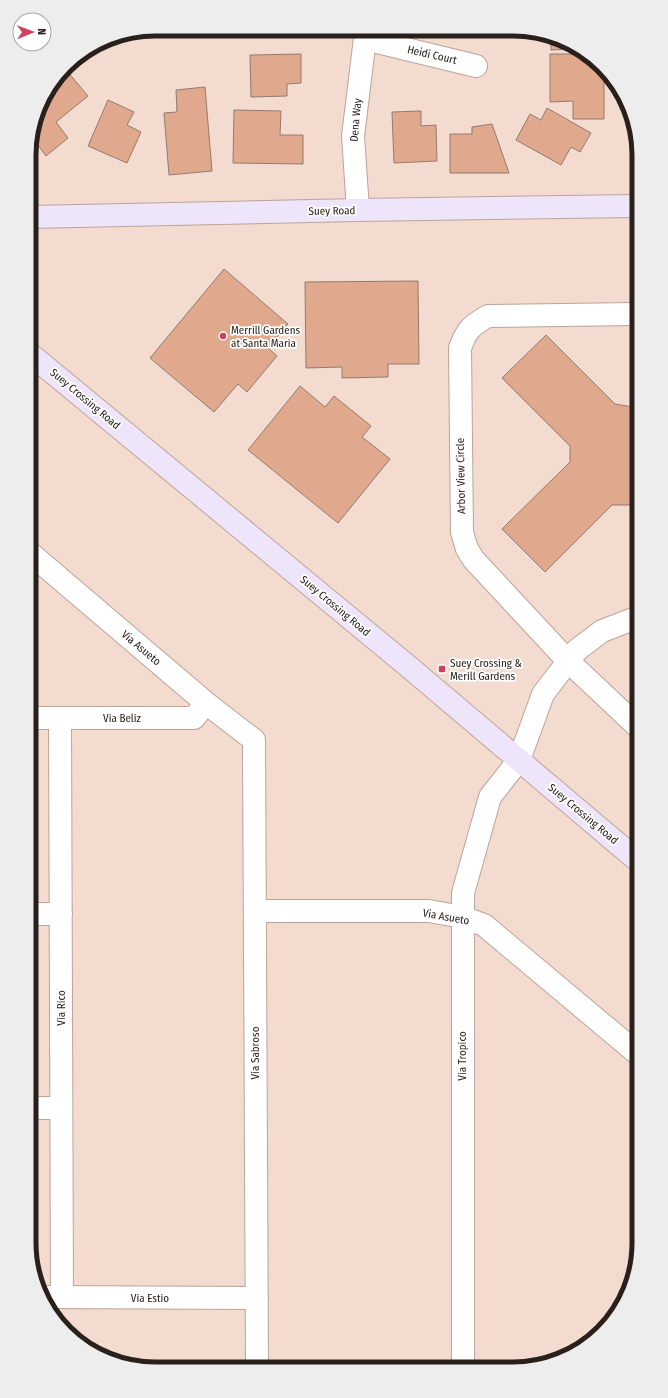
<svg xmlns="http://www.w3.org/2000/svg" width="668" height="1398" font-family="'Fira Sans Condensed',sans-serif">
<style>
.building{fill:#e0a98d;stroke:#917b70}
.lines{fill:none;stroke-linecap:round;stroke-linejoin:round}
.street-casing{stroke:#bca499;stroke-width:24}
.secondary-casing{stroke:#bca499;stroke-width:24}
.street{stroke:#fff;stroke-width:22}
.secondary{stroke:#eee5fa;stroke-width:22}
.poi-dot{fill:#d0405f;stroke:#fff;stroke-width:1.5}
.labels{text-anchor:middle;dominant-baseline:central;stroke-width:3.5;stroke-linejoin:round;paint-order:stroke}
.street-label{font-size:11px;fill:#29201c;stroke:#fff}
.poi-label{font-size:11px;fill:#29201c;stroke:#fff;text-anchor:start}
.rim{fill:none;stroke:#29201c;stroke-width:5}
</style>
<rect width="100%" height="100%" fill="#f3dbcf"/>
<!-- building -->
<path class="building" d="M210 29 238 30V34H210Z
M551 38 572 49 551 50Z
M301 54V83L287 84V96L251 97 250 55Z
M550 54H582L596 60 604 70V119H573V101L550 102Z
M67 71 88 96 56 122 68 138 46 156 32 137 34 127 37 125 36 123 42 100 59 77Z
M205 87 212 171 169 175 164 113 177 112 176 90Z
M108 100 134 112 127 125 141 132 127 163 88 146Z
M547 108 591 133 580 152 571 147 561 165 516 140 530 114 541 120Z
M234 110 281 111 280 135H303V164L233 163Z
M421 111V126L436 125 437 161 394 163 392 112Z
M492 124 509 173H450V134H472V127Z
M224 269 288 324 268 348 277 356 247 392 238 384 214 412 150 358Z
M418 281 419 364H388V377L342 378V367L306 368 305 282Z
M546 335 615 404 633 407 636 404V506L635 505H612L545 572 502 529 570 462V446L502 378Z
M300 386 325 407 334 396 371 426 362 437 390 459 338 523 248 450Z"/>
<g class="lines">
<!-- street casing -->
<g class="street-casing">
<path id="street" d="M365 39 476 66
M358 210 353 136 366 30
M635 314 488 316C471 326 467 329 460 348L462 532 467 549 474 560 568 661 637 726
M31 554 206 703 254 740 257 1366
M31 718H194L206 703
M60 718 62 1297
M255 911H429L462 917 484 925 638 1054
M32 914H61
M33 1108H61
M43 1297 257 1298
M463 1365V893L490 797 519 760 543 694 577 650 602 631 636 618"/>
</g>
<!-- secondary casing -->
<g class="secondary-casing">
<path id="secondary" d="M30 217 358 210 635 206
M30 354 409 667 637 860"/>
</g>
<!-- street -->
<use href="#street" class="street"/>
<!-- secondary -->
<use href="#secondary" class="secondary"/>
</g>
<!-- markers -->
<g class="poi-dot">
<circle cx="223" cy="336" r="4"/>
<rect x="438" y="665" width="8" height="8" rx="2"/>
</g>
<g class="labels">
<!-- street labels -->
<g class="street-label">
<text transform="translate(432 55) rotate(13)">Heidi Court</text>
<text transform="translate(356 120) rotate(-85)">Dena Way</text>
<text transform="translate(332 211) rotate(-1)">Suey Road</text>
<text transform="translate(85 399) rotate(40)">Suey Crossing Road</text>
<text transform="translate(461 476) rotate(-91)">Arbor View Circle</text>
<text transform="translate(335 606) rotate(40)">Suey Crossing Road</text>
<text transform="translate(141 648) rotate(40)">Via Asueto</text>
<text x="122" y="718">Via Beliz</text>
<text transform="translate(583 814) rotate(40)">Suey Crossing Road</text>
<text transform="translate(446 917) rotate(10)">Via Asueto</text>
<text transform="translate(61 1008) rotate(-90)">Via Rico</text>
<text transform="translate(255 1053) rotate(-90)">Via Sabroso</text>
<text transform="translate(462 1056) rotate(-90)">Via Tropico</text>
<text x="150" y="1298">Via Estio</text>
</g>
<!-- poi labels -->
<g class="poi-label">
<text x="231" y="330">Merrill Gardens<tspan x="231" dy="13">at Santa Maria</tspan></text>
<text x="450" y="663">Suey Crossing &amp;<tspan x="450" dy="13">Merill Gardens</tspan></text>
</g>
</g>
<!-- crop -->
<path d="M0 0H668V1398H0ZM155 36H513A119 119 0 0 1 632 155V1243A119 119 0 0 1 513 1362H155A119 119 0 0 1 36 1243V155A119 119 0 0 1 155 36Z" fill="#eeeded" fill-rule="evenodd"/>
<path class="rim" d="M155 36H513A119 119 0 0 1 632 155V1243A119 119 0 0 1 513 1362H155A119 119 0 0 1 36 1243V155A119 119 0 0 1 155 36Z"/>
<!-- north arrow -->
<g transform="translate(32 32) rotate(89)"><circle r="19" fill="#ffffff" stroke="#a9a6a4"/>
<path d="M0-3L7 15L0 10L-7 15Z" fill="#d0405f"/>
<text y="-6" font-size="11" font-weight="bold" text-anchor="middle" fill="#29201c">N</text>
</g>
</svg>
